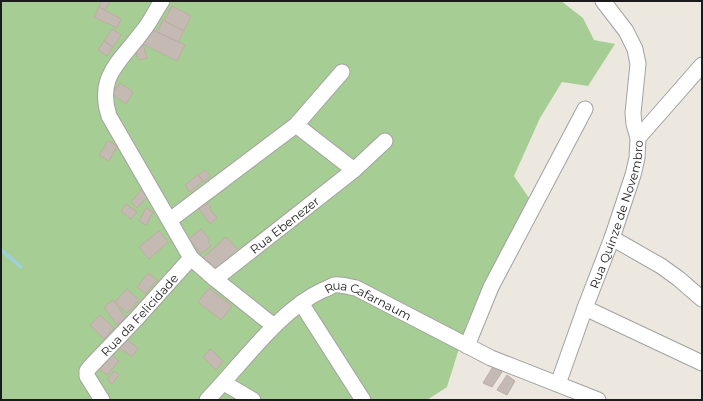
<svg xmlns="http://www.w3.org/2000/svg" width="703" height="401" font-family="Montserrat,sans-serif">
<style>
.forest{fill:#a6cd93}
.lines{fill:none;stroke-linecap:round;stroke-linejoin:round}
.stream{stroke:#9ed0dc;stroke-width:3.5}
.building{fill:#c4bab3;stroke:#beada2}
.minor-casing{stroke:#a2a2a2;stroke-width:17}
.minor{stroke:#fff;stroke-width:15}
.labels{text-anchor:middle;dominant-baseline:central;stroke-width:3.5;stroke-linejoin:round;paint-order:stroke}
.street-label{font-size:12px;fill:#1b1b1b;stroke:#fff}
</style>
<rect width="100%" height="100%" fill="#ede8df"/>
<!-- forest -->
<path class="forest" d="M1 1H561L583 18 594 40 615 44 588 86 562 82 540 118 514 176 529 198 467 323 447 387 427 400H1Z"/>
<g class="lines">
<!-- stream -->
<path class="stream" d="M1 250 21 267"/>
</g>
<!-- building -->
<path class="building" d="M102 1H110L105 10 99 7Z
M172 6 191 16 184 31 164 21Z
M99 7 121 19 117 28 94 17Z
M163 20 184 31 178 42 157 32Z
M112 29 121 35 113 47 104 41Z
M151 29 185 45 177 61 143 44Z
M104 41 113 47 107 56 98 50Z
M143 44 147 58 138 60 135 47Z
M120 83 133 92 126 104 112 94Z
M108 141 117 146 109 161 99 155Z
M205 170 210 176 203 182 198 175Z
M198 175 203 181 190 192 185 185Z
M144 187 151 193 137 208 131 202Z
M208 203 211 207 209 208 217 218 210 224 199 209Z
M126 204 137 212 131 219 121 211Z
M146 208 153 212 146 225 139 221Z
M201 229 210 240 208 242 211 246 201 254 189 239Z
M159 231 168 242 149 259 139 247Z
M226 237 239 251 215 273 202 259Z
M148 273 157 280 146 294 137 287Z
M209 288 232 306 221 320 198 302Z
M127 289 139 300 127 313 115 302Z
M113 300 126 318 117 325 104 307Z
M100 315 114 328 104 339 90 325Z
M126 339 138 348 132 357 120 348Z
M210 349 223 361 216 370 203 357Z
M109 353 119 361 107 375 98 368Z
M494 365 502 372 492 387 483 383Z
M114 371 119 375 112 384 107 380Z
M507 375 515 381 507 395 497 390Z"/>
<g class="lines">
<!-- minor casing -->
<g class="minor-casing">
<g id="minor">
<path d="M162 1C155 11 150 23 142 32 121 61 96 76 109 116L191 258 215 279 274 326"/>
<path d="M296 125 354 170"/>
<path d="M638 138 702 65"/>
<path d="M170 220 296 125 342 72"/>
<path d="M612 238 661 266 679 279 702 299"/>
<path id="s1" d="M215 279 354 170 385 141"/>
<path d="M301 303 363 400"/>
<path d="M585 308 702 363"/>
<path d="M467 346 491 287 585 109"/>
<path d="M224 383 253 400"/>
<path id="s2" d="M558 384 585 308 612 238 633 175 637 158 638 138 634 124 633 113 638 64 635 49 626 31 603 1"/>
<path id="s3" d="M102 400 87 376V371L90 367 137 318 191 258"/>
<path id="s4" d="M207 400C241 365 279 310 323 290 327 289 331 286 334 285 341 284 349 287 356 288L491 358 598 400"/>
</g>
</g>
<!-- minor -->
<use href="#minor" class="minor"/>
</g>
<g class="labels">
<!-- street labels -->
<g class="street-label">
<text stroke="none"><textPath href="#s2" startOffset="180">Rua Quinze de Novembro</textPath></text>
<text stroke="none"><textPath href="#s1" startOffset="88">Rua Ebenezer</textPath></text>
<text stroke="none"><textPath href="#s4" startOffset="210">Rua Cafarnaum</textPath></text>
<text stroke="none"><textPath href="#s3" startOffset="110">Rua da Felicidade</textPath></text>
</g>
</g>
<!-- border -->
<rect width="703" height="401" fill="none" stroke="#1b1b1b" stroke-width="4"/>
</svg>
